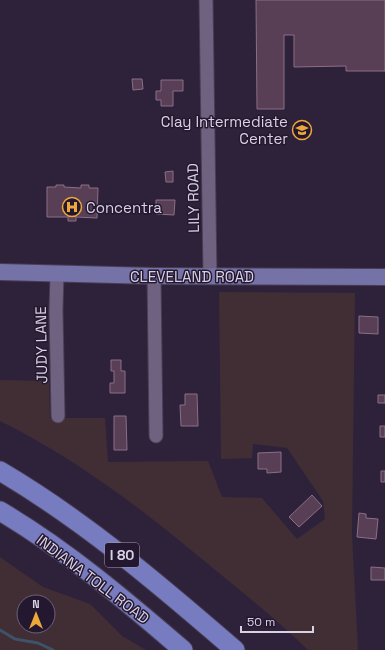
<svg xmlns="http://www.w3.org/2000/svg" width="385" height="650" font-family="'Space Grotesk',sans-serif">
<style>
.green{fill:#412d34;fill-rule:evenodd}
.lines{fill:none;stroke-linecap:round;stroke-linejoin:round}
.stream{stroke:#3e526a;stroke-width:3}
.building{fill:#593f55;stroke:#8a6f86}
.minor-casing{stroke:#493e54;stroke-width:15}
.major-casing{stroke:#493e54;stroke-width:18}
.highway-casing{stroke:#493e54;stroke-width:21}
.minor{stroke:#6f6280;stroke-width:13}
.major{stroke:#7472a6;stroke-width:16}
.highway{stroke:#777cc0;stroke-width:19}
.labels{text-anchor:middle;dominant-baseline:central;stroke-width:3;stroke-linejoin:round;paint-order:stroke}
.shield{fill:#241831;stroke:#a39aae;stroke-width:1}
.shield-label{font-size:14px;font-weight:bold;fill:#d9d2e3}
.poi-label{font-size:15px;fill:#d9d2e3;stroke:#241831;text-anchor:end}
.street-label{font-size:15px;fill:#d9d2e3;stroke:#241831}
</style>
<rect width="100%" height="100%" fill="#2e223b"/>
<!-- green -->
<path class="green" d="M219 292 355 293 352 534 358 650H308C278 621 246 595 214 569 147 513 79 460 0 421V380L49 381 50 418H105L108 462 208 461 222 497 262 498 297 539 325 519 323 501 287 448 253 444 252 458 221 459Z
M0 557 43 587 90 604 122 636 146 650H0ZM24 602H48V626H24Z"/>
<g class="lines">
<!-- stream -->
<path class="stream" d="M0 630 15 639 38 643 53 650"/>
</g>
<!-- building -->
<path class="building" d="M256 0H385V71H346V66L294 67V35H284V109H257Z
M132 79H142L143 89 133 90Z
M161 80H183V91H173V106H161V100H156V91H161Z
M173 171V182H166L165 172Z
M56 185H64V187L81 188V185H89V188H98L97 218 76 217V221H68V217H47V187H56Z
M156 200H175L174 215 156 214Z
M359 316 378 317V334L359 333Z
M111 360H121V371H125V393H110V383H114V371H111Z
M185 394H197L198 426H181L180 405H185Z
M378 395H385V403H378Z
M114 416H126L127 450H114Z
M380 426H385V437H380Z
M281 452V472L267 473V469H258V453Z
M381 471H385V482H381Z
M312 495 322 506 299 527 289 517Z
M359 513 366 514V518L378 519 376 539 357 537Z
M371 567 385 568V580H371Z"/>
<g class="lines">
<!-- minor casing -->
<g class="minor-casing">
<path id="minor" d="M206 0 210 276
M57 274 56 310 58 416
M154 276 156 436"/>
</g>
<!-- major casing -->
<g class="major-casing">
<path id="major" d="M0 272 154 276 385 277"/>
</g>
<!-- highway casing -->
<g class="highway-casing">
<path id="highway" d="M0 471C85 521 161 586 235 650
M0 511C66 550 125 600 183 650"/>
</g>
<!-- minor -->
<use href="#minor" class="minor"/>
<!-- major -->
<use href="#major" class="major"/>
<!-- highway -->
<use href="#highway" class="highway"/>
</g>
<!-- icons -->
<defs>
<g id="school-ring" transform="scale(1)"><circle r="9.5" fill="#241831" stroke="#eda83b" stroke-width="1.5"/><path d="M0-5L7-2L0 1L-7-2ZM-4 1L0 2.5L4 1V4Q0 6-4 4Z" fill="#eda83b"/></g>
<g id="hospital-ring" transform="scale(1)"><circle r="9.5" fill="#241831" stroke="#eda83b" stroke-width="1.5"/><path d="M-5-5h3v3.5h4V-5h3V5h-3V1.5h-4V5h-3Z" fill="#eda83b"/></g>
</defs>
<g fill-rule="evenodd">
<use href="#school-ring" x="302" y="130"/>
<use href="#hospital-ring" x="72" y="207"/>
</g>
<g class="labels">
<!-- shield labels -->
<rect class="shield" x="105" y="543" width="34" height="24" rx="3"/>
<g class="shield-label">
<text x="122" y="555">I 80</text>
</g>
<!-- poi labels -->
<g class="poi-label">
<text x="288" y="121">Clay Intermediate<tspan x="288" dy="17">Center</tspan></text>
<text x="86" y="207" text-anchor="start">Concentra</text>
</g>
<!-- street labels -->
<g class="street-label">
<text transform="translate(193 198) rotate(-91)">LILY ROAD</text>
<text x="192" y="276">CLEVELAND ROAD</text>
<text transform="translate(41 345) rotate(-91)">JUDY LANE</text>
<text transform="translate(93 579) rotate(37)">INDIANA TOLL ROAD</text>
</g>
</g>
<!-- north arrow -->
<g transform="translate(36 614)"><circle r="19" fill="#241831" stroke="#6c6278"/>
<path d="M0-3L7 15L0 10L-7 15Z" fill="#eda83b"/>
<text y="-6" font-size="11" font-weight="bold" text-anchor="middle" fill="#d9d2e3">N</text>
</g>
<!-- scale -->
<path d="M241 626v6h72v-6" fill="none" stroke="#d9d2e3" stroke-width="2"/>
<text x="247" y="626" font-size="12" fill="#d9d2e3" stroke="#241831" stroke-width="3" paint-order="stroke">50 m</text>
</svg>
